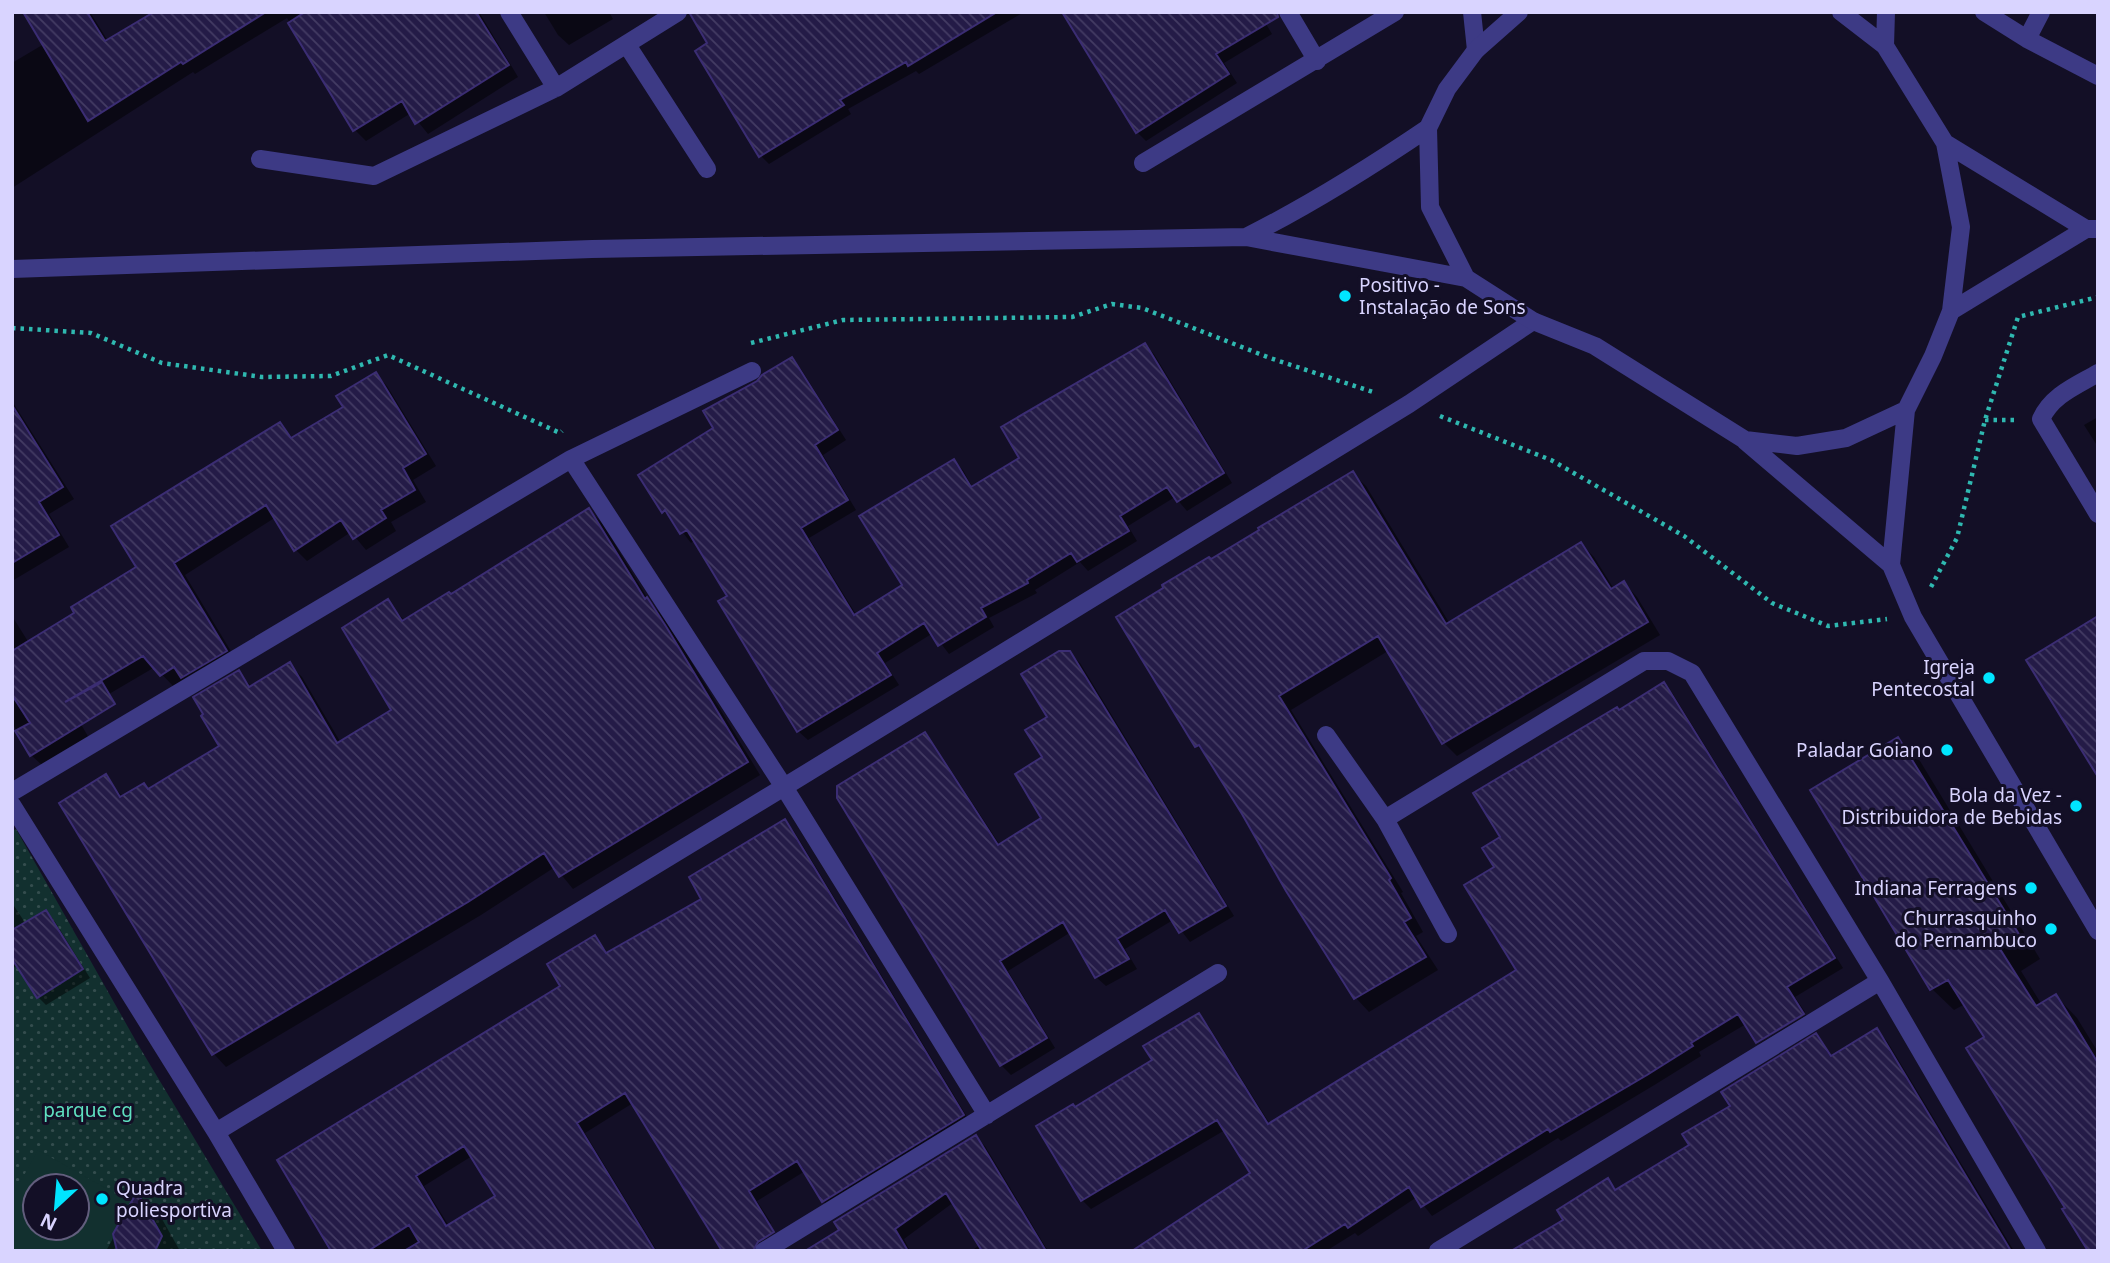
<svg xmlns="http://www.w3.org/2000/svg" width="2110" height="1263" font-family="'Noto Sans',sans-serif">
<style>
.grass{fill:url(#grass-dots);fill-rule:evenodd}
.garden{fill:#12302f;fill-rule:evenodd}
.shadow{fill:#0007;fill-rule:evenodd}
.building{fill:url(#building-back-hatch);stroke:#3b2d73;stroke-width:2;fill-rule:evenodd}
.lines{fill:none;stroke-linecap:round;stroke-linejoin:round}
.path{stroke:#2fb8b0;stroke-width:4.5;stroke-dasharray:3.5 5;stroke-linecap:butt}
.minor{stroke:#3d3a85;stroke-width:18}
.tertiary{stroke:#3d3a85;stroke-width:18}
.poi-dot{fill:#00e5ff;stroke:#130f26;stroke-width:2.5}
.labels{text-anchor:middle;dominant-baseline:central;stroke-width:6;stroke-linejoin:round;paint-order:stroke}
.poi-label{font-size:19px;fill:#d9d4ff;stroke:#130f26;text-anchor:end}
.park-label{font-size:19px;fill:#5fe0c0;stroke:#130f26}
</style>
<defs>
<pattern id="grass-dots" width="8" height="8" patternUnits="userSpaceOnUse" patternTransform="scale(1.75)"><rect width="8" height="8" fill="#12302f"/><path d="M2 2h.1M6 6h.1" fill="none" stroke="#344d4e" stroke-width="1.8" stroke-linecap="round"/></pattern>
<pattern id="building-back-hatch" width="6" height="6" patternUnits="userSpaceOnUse" patternTransform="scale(1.75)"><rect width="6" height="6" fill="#241b47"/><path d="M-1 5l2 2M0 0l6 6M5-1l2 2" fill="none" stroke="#433b63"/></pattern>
</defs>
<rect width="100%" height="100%" fill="#130f26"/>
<!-- grass -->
<path class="grass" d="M16 829 137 1043 262 1251H12V831ZM35 1186H77V1228H35Z"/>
<!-- garden -->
<path class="garden" d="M38 1150 130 1202 103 1251H12V1197ZM35 1186H77V1228H35Z"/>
<!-- shadow -->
<path class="shadow" d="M25 12H90L108 41 158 12H479L518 77 428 134 411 113 366 141 355 130 287 18 195 74 193 72 12 188V63L44 44Z
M544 12H609L613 19 569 45 558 35Z
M785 12H1024L919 74 916 71 848 109 851 114 769 164 760 155Z
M1065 12H1259L1272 34 1224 63 1237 83 1146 141 1137 132Z
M1145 345 1154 354 1232 483 1187 511 1175 497 1128 526 1137 541 1088 571 1080 562 1035 590 1037 593 989 618 994 627 949 654 933 633 885 663 899 685 808 740 798 731 730 596 695 540 691 543 673 520 663 511 715 429 758 383 792 359 801 369 846 440 823 455 856 510 809 538 857 616 905 586 953 461 963 470 973 488 1022 458Z
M376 374 387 386 436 466 413 480 426 502 391 522 396 531 366 550 351 532 307 561 296 550 276 517 185 575 238 663 173 686 155 667 75 714 89 738 43 766 31 755 12 723V616L29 643 77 613 138 567 280 424 294 439 345 407Z
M12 401 74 499 49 514 69 547 12 581Z
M2098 417V447L2084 425Z
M1352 473 1366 486 1450 624 1581 544 1594 557 1614 589 1624 583 1637 597 1660 635 1457 756 1444 743 1388 651 1291 710 1403 892 1401 893 1423 932 1416 936 1438 970 1369 1012 1356 998 1209 758 1197 746 1211 561Z
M589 510 602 523 651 604 660 613 680 643 760 775 573 889 555 867 481 915 226 1067 214 1054 62 804 105 777 123 797 149 791 222 747 238 672 252 687 289 664 302 677 341 743 394 710 388 602 405 621 451 596Z
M1070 653 1080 663 1234 916 1190 942 1173 920 1125 949 1137 969 1106 986 1096 977 1071 932 1008 971 1055 1048 1011 1075 1001 1065 925 734 934 744 1000 845 1043 819 1044 757 1049 717Z
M1664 684 1673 694 1843 968 1795 997 1805 1012 1757 1041 1746 1024 1699 1052 1701 1056 1656 1084 1561 1141 1558 1138 1432 1216 1417 1197 1358 1236 1355 1233 1326 1251H1132L1253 1174 1225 1130 1091 1209 1082 1200 1076 1109 1154 1061 1198 1015 1208 1025 1270 1124 1518 971 1496 868 1502 838 1619 711Z
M1898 739 1920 761 2040 959 2021 971 2042 1005 2056 996 2077 1018 2098 1052V1251L2067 1208 1987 1038 1965 1004 1954 1010 1932 989Z
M784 821 794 831 972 1125 833 1211 823 1201 805 1171 757 1201 771 1223 727 1249 633 1103 585 1133 657 1251H333L562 986 595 937 609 954 704 899ZM472 1156 497 1197 449 1226 424 1186Z
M12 903 26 924 46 912 54 920 90 978 46 1005 38 997 18 965 12 969Z
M1806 1015 1812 1024 1767 1051 1759 1044Z
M1877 1030 1887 1041 2014 1251H1514L1565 1220 1608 1180 1618 1191 1692 1146 1732 1107 1816 1035 1833 1057Z
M975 1137 985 1146 1048 1251H971L980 1245 954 1202 904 1239 910 1251H808L841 1231Z
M137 1195 162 1219 180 1251H106Z"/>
<!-- building -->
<path class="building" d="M23 12H87L105 41 154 12H266L183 64 181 62 88 121Z
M305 12H476L509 65 415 124 402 101 353 131 288 23Z
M689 12H997L908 66 906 62 840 100 844 105 759 157 695 51 707 43Z
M1062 12H1277L1278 17 1216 54 1229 74 1136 133Z
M1145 343 1224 473 1177 502 1167 487 1120 516 1129 531 1077 562 1071 553 1027 580 1028 583 981 608 986 617 938 646 924 623 877 653 891 675 797 732 718 601 727 596 687 530 680 534 665 510 662 513 638 475 713 428 703 411 757 381 762 375 792 357 838 430 815 445 848 500 801 528 854 615 902 585 859 516 954 459 971 487 1019 458 1001 427Z
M376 372 426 454 403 468 415 490 381 510 386 518 353 539 341 520 294 551 266 505 174 563 227 651 181 678 174 667 160 676 143 656 65 702 102 682 115 704 30 756 15 731 30 723 12 695V651L74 613 71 607 136 567 111 526 280 422 291 438 343 407 336 396Z
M12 405 63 487 39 502 59 535 12 563Z
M1353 471 1446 624 1581 542 1611 589 1624 581 1648 622 1442 744 1378 636 1279 696 1391 878 1389 880 1411 918 1404 922 1426 957 1354 999 1286 891 1242 814 1199 745 1195 747 1116 617 1163 588 1162 585 1209 557 1211 559 1259 530 1258 528Z
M589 508 645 599 647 597 667 628 748 762 559 877 544 853 468 902 212 1055 59 803 106 774 120 797 144 783 148 789 219 746 201 716 203 714 193 697 239 670 249 687 290 662 337 743 391 710 342 628 388 599 402 621 449 592 451 594Z
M2098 616V777L2026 660Z
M1059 651H1070L1226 906 1179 933 1165 910 1117 939 1129 959 1095 978 1063 922 1000 961 1047 1038 1000 1066 837 798V786L925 732 998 845 1041 818 1015 774 1042 757 1025 730 1047 717 1021 674Z
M1664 682 1835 958 1787 987 1804 1014 1756 1043 1738 1014 1691 1043 1693 1046 1647 1075 1550 1132 1548 1129 1421 1207 1409 1187 1348 1228 1345 1224 1302 1251H1132L1250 1173 1217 1120 1081 1201 1036 1126 1073 1104 1075 1107 1152 1060 1143 1046 1199 1013 1268 1124 1516 970 1464 885 1494 867 1482 848 1500 837 1473 793 1617 707 1619 710Z
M1898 737 2020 936 2000 949 2036 1006 2056 994 2098 1063V1251H2088L2062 1209 2065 1208 1966 1048 1984 1037 1948 980 1930 990 1810 790Z
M785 819 964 1115 822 1202 797 1161 749 1191 774 1232 758 1242 753 1251H722L625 1093 577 1123 655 1251H404L419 1242 409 1225 368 1251H331L277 1160 560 986 547 964 595 935 606 953 701 899 689 877ZM464 1146 495 1196 446 1226 416 1176Z
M46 910 83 969 37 998 12 959V930Z
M1877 1028 2011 1251H1511L1563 1220 1557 1210 1608 1178 1615 1190 1689 1145 1682 1134 1730 1106 1721 1092 1816 1033 1831 1056Z
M976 1135 1046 1251H982L946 1193 895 1229 908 1251H805L839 1230 834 1222Z
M137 1192 162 1236 155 1251H117L113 1234Z"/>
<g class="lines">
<!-- path -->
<path class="path" d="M12 328 91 333 162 363 262 377 331 376 388 355 560 433 562 431
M751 343 843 320 1072 317 1112 304 1142 308 1270 358 1376 393
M1440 416 1551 460 1684 536 1772 603 1828 626 1887 619
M1985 420H2016
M1931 587 1957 538 1985 420 2018 317 2098 297"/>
<!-- minor -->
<path class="minor" d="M509 12 556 88
M1288 12 1317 61
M1472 12 1476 50
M1984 12 2027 39 2098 76
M2027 39 2041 12
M627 45 707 169
M260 159 374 176 556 88 678 12
M1143 163 1395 12
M2098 373C2076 386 2052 395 2041 419L2098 514
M571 459 784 787 987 1115
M1326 735 1385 819 1644 661H1668L1692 673 1880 981 2037 1251
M12 792 571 459 752 371
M12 805 216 1132 286 1251
M1385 819 1448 934
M216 1132 784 787 1409 404 1533 321
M764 1251 1218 973
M1438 1251 1880 981"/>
<!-- tertiary -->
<path class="tertiary" d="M1519 12 1476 50 1447 89 1428 128 1430 207 1466 278 1533 321 1595 346 1745 440 1797 446 1846 438 1906 410 1933 356 1951 311 1961 227 1945 143 1885 46 1841 12
M1885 46 1886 12
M1945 143 2086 229
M1246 237C1310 205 1369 168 1428 128
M12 269 592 249 1246 237 1466 278
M1951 311 2086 229H2098
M1745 441 1891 565 1913 617 2098 931
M1891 565 1906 410"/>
</g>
<!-- markers -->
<g class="poi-dot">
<circle cx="1345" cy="296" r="7"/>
<circle cx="1989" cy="678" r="7"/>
<circle cx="1947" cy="750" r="7"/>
<circle cx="2076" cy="806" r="7"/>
<circle cx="2031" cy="888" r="7"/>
<circle cx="2051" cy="929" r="7"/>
<circle cx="102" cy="1199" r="7"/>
</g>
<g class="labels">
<!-- poi labels -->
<g class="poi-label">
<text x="1359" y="285" text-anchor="start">Positivo -<tspan x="1359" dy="22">Instalação de Sons</tspan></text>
<text x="1975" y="667">Igreja<tspan x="1975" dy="22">Pentecostal</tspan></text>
<text x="1933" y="750">Paladar Goiano</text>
<text x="2062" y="795">Bola da Vez -<tspan x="2062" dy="22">Distribuidora de Bebidas</tspan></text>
<text x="2017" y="888">Indiana Ferragens</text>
<text x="2037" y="918">Churrasquinho<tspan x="2037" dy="22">do Pernambuco</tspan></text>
<text x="116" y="1188" text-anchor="start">Quadra<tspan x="116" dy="22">poliesportiva</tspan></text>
</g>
<!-- park labels -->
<g class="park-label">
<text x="88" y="1110">parque cg</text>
</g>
</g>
<!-- border -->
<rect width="2110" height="1263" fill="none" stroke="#d9d4ff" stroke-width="28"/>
<!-- north arrow -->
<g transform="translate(56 1207) rotate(206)"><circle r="33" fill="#130f26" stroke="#625e7d" stroke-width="2"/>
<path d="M0-5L12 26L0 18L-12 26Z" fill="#00e5ff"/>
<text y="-10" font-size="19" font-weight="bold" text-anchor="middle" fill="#d9d4ff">N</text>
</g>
</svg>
